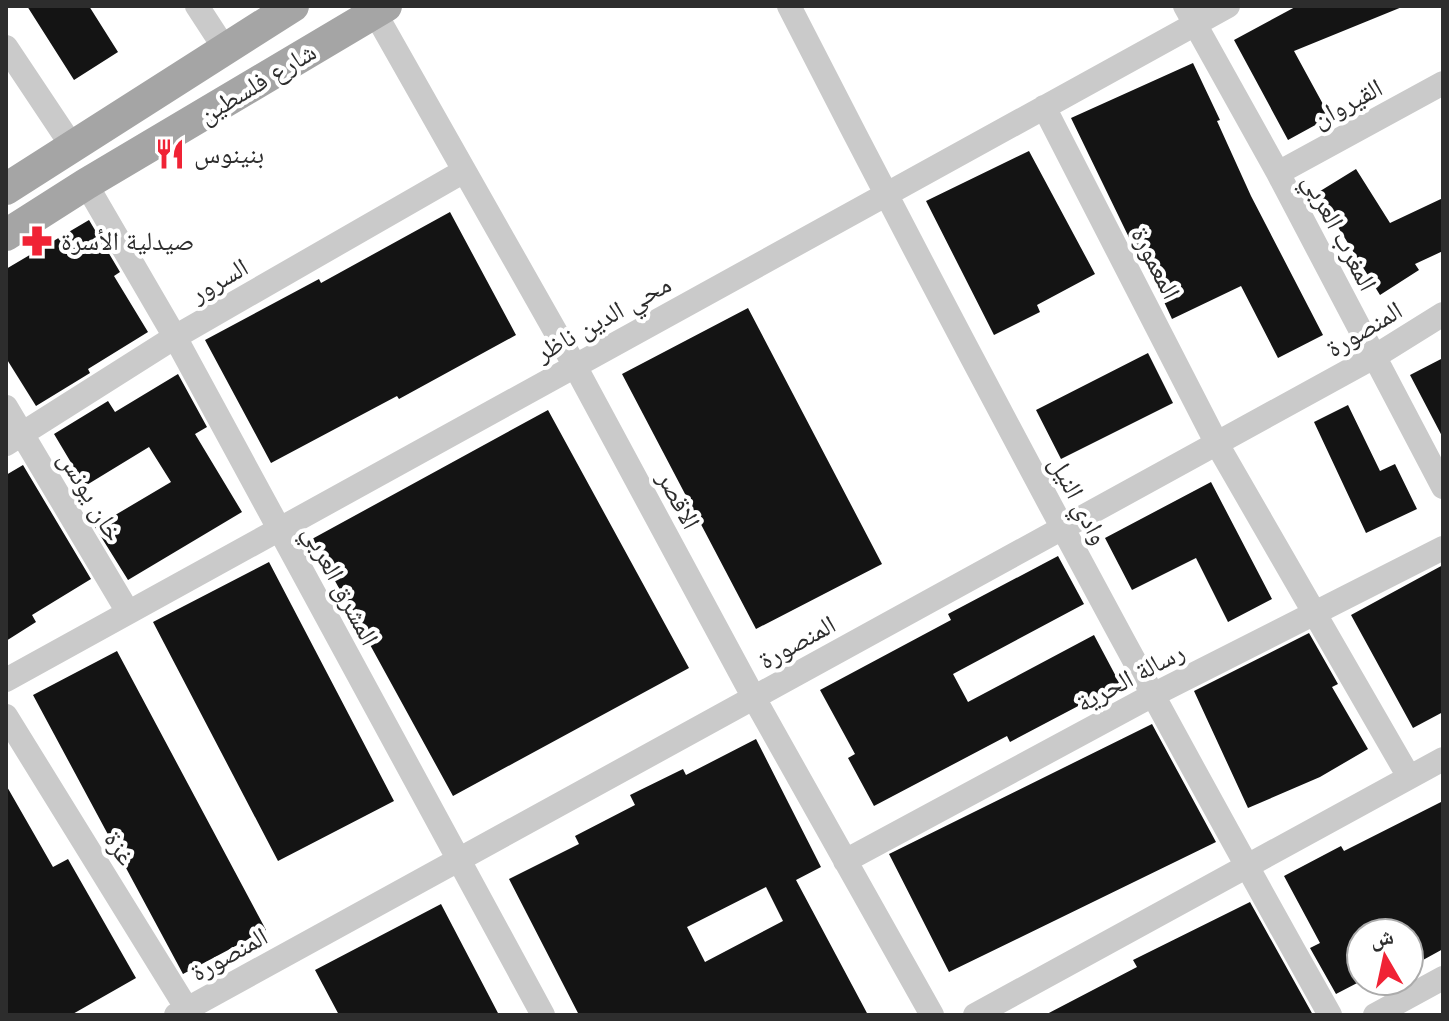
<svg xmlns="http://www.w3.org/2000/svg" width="1449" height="1021" font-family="Montserrat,'Noto Naskh Arabic',sans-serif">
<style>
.building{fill:#141414;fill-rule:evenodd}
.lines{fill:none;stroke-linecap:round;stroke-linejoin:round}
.minor{stroke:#cacaca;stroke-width:24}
.major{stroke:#a5a5a5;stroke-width:32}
.labels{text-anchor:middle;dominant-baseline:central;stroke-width:8;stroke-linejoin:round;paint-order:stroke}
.street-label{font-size:26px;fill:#2d2d2d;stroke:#fff}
.poi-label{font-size:26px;fill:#2d2d2d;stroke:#fff;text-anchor:start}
</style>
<rect width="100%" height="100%" fill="#fff"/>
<!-- building -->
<path class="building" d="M27 6H89L118 52 74 80Z
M1297 6 1402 7 1294 51 1330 117 1288 140 1234 40Z
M1193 63 1220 120 1217 121 1251 196 1323 335 1278 358 1241 286 1172 319 1140 250 1136 252 1071 118Z
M1029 151 1095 274 1037 305 1040 312 994 335 926 201Z
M1356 169 1390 223 1443 198V251L1415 264 1419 270 1380 295 1317 193Z
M450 212 516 335 399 399 397 396 271 463 205 340 319 279 321 283Z
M89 220 120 272 114 276 148 332 88 369 90 373 36 406 6 358V269Z
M748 308 882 564 756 629 622 374Z
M1148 353 1173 403 1061 459 1036 410Z
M1443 358V438L1410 375Z
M178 374 207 427 195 434 242 512 128 580 95 527 171 482 149 447 85 486 54 434 108 401 115 412Z
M1348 405 1380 471 1395 464 1417 509 1366 533 1314 422Z
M548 410 689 668 453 796 312 539Z
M23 465 91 579 32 615 36 622 6 641V475Z
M1211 482 1272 599 1228 622 1196 558 1132 590 1105 538Z
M1058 556 1084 604 953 674 968 702 1094 635 1120 684 1010 742 1007 736 874 806 848 758 855 754 820 690 951 620 948 614Z
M269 562 394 801 278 861 153 622Z
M1443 565V712L1413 728 1351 615Z
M1309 633 1338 684 1332 687 1368 749 1320 777 1248 808 1194 691Z
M117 651 266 930 183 974 33 695Z
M1152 724 1216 842 949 972 889 854Z
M756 739 821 867 796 880 868 1015H579L509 879 579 844 575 836 635 805 630 795 683 769 686 775ZM766 887 783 921 705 962 687 927Z
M6 785 53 867 68 859 136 978 71 1015H6Z
M1443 801V949L1423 960 1409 933H1361V981L1336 994 1310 948 1320 943 1284 876 1341 846 1344 851Z
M1250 902 1313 1015H1045L1137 967 1133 960Z
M441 904 499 1015H339L315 970Z"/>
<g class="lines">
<!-- minor -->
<path class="minor" d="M197 6 225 49
M789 6C963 346 1143 682 1330 1015
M1185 6 1278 173 1443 487
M375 13 575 366 754 698 932 1015
M6 47 72 146
M1044 107 1217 444 1409 777
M1278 173 1443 83
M86 184 175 337 543 1015
M6 407 128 612
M6 444 175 337 464 171
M6 680 1228 6
M6 716 187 1009
M845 861 1153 695 1443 548
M176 1015 1374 357 1443 314
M975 1015 1443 759
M1375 1015 1443 978"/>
<!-- major -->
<path class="major" d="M6 189 293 6
M6 235 86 184 386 6"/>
</g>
<!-- icons -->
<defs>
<g id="restaurant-bare" transform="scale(2.4)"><path d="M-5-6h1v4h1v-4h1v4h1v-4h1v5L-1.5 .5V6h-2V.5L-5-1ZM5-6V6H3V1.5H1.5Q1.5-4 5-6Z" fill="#f02335" stroke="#fff" stroke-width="2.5" paint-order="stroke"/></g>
<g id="pharmacy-bare" transform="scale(2.4)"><path d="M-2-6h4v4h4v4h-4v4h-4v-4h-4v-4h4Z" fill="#f02335" stroke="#fff" stroke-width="2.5" paint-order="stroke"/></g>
</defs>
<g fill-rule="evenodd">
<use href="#restaurant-bare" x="170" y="154"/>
<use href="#pharmacy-bare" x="37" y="241"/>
</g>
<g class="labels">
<!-- street labels -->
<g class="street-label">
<text transform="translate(257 83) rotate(-31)">شارع فلسطين</text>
<text transform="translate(1347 103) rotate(-28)">القيروان</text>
<text transform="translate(1340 232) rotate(62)">المغرب العربي</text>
<text transform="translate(1156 263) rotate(63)">المعمورة</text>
<text transform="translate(219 280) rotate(-30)">السرور</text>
<text transform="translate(603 318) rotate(-29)">محي الدين ناظر</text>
<text transform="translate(1364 329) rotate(-31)">المنصورة</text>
<text transform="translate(91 496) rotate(59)">خان يونس</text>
<text transform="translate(679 500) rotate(62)">الاقصر</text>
<text transform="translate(1079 500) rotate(62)">وادي النيل</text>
<text transform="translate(341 585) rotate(62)">المشرق العربي</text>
<text transform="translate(797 642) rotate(-29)">المنصورة</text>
<text transform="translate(1130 677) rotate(-28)">رسالة الحرية</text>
<text transform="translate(120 848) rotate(58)">غزة</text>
<text transform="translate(229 954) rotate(-29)">المنصورة</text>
</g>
<!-- poi labels -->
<g class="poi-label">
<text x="194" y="154">بنينوس</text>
<text x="61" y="241">صيدلية الأسرة</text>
</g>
</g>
<!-- border -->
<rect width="1449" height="1021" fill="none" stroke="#2d2d2d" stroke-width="16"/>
<!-- north arrow -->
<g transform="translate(1385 957) rotate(351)"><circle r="38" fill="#ffffff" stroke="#ababab" stroke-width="2"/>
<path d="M0-6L14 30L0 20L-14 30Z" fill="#f02335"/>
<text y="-12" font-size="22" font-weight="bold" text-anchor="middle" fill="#2d2d2d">ش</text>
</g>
</svg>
